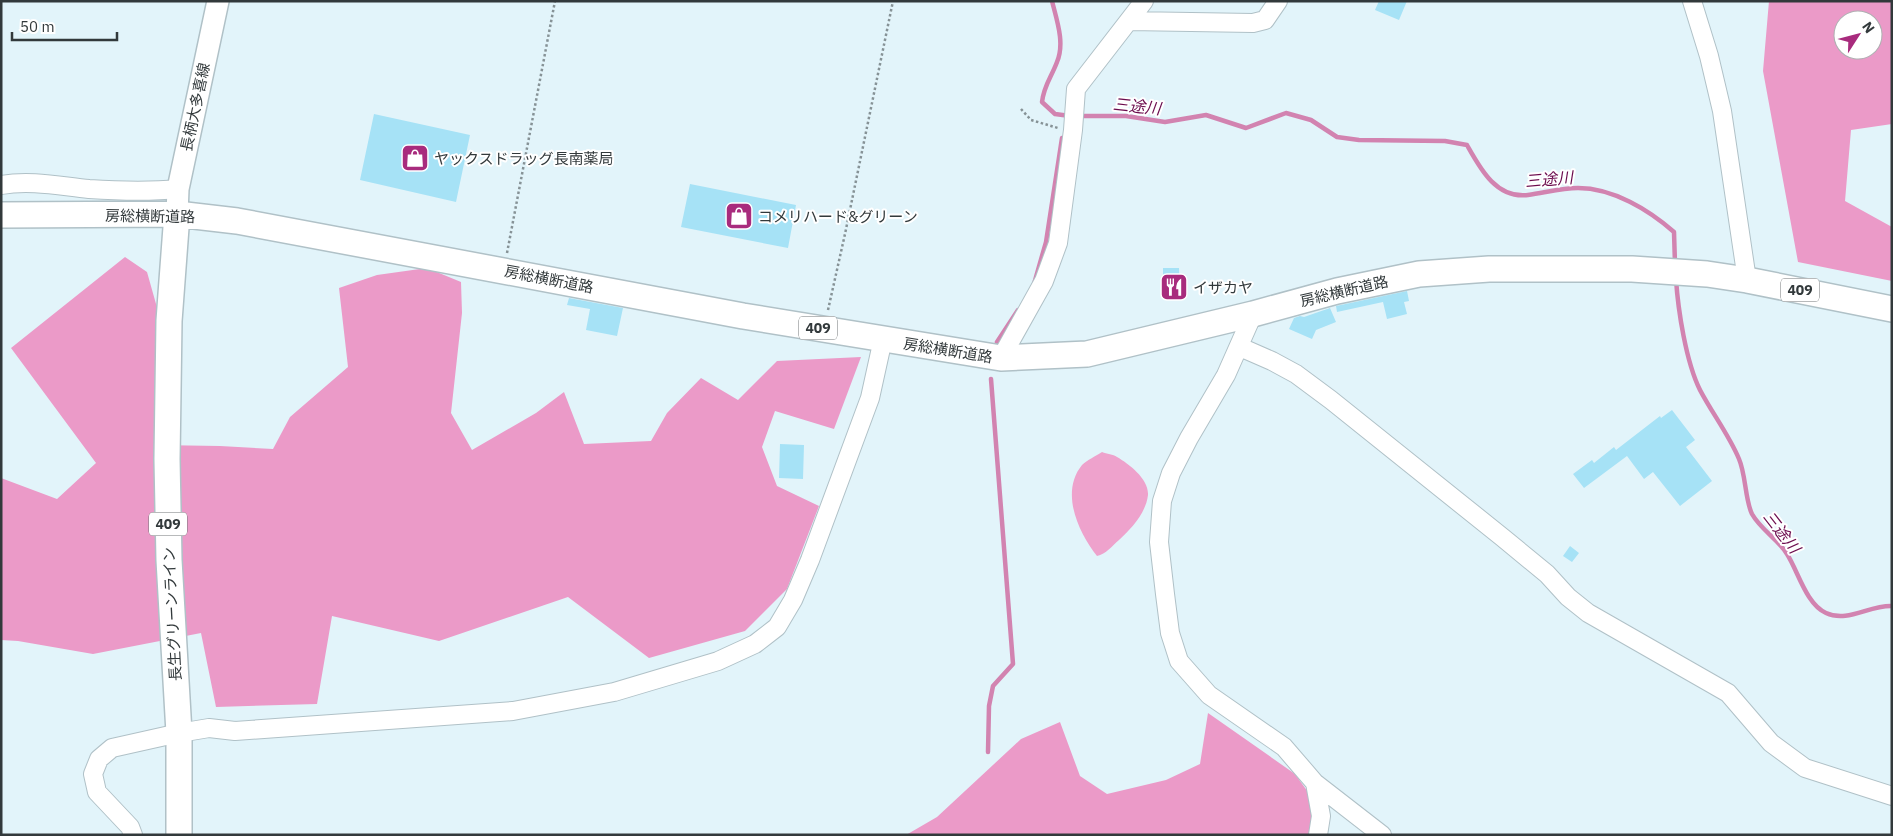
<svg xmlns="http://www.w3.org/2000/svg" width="1893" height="836" font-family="'IBM Plex Sans','Noto Sans JP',sans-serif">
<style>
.green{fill:#eea2cc}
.forest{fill:#eb9ac8;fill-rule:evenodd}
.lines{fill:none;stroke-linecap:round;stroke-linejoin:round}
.stream{stroke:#d283b0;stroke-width:4.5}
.building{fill:#a6e2f6}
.minor-casing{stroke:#b0c1c7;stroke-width:20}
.major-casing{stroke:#b0c1c7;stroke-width:24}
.highway-casing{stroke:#b0c1c7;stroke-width:28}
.path{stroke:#869296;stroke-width:2.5;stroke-dasharray:2.5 2.5;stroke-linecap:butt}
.minor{stroke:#fff;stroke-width:18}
.major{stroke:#fff;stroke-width:21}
.highway{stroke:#fff;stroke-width:25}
.labels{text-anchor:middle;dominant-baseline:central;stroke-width:4;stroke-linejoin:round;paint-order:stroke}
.shield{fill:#fff;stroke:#707476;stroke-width:1}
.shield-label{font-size:14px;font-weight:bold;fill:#32393b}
.street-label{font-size:15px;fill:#32393b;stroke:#fff}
.poi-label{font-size:15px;fill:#32393b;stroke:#fff;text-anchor:start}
.water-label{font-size:16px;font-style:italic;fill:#6b0b4d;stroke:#fff}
</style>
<rect width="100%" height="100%" fill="#e2f4fa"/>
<!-- green -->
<path class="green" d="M1102 452C1107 454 1113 454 1117 457 1129 464 1149 479 1148 495 1146 513 1131 529 1119 540 1112 546 1106 554 1097 556 1078 532 1060 492 1082 465 1087 460 1096 456 1102 452Z"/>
<!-- forest -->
<path class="forest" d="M1769 1H1892V124L1851 130 1845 201 1892 227V281L1798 262 1763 71ZM1843 20H1873V50H1843Z
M125 257 147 272 158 311 157 445 220 446 273 449 290 417 348 367 339 288 377 275 427 268 461 282 462 313 451 413 472 450 536 413 564 392 584 444 651 441 667 413 701 378 738 400 777 361 861 357 834 429 775 411 762 447 777 486 819 506 787 589 745 631 649 658 568 597 439 641 332 616 317 704 216 707 201 633 93 654 18 641 1 640V478L57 499 96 463 11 348Z
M1208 713 1295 774 1323 813 1311 835H906L937 817 1021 739 1060 722 1080 776 1107 794 1166 780 1200 764Z"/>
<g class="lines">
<!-- stream -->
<path class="stream" d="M1052 1C1057 21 1065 43 1057 62 1051 78 1044 85 1042 102L1055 114 1070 116
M1077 116H1126L1165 122 1206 115 1246 128 1286 113 1311 120 1337 137 1359 140 1445 141 1467 145C1480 168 1496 199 1528 195 1544 193 1561 188 1578 188 1613 188 1649 210 1674 232L1675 264
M1676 279C1678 310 1686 362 1700 390 1712 413 1729 435 1739 459 1746 475 1745 500 1752 514 1761 530 1778 539 1787 554 1798 571 1806 604 1826 613 1848 623 1869 605 1892 606
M1034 284 1046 242 1062 138
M997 342 1018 310
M988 752 989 706 993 686 1013 664 991 379"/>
</g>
<!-- building -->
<path class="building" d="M1379 1H1407L1399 20 1375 10Z
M374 114 470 135 456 202 360 180Z
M690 184 796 205 788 248 681 227Z
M1163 268H1179L1180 293H1167V282H1163Z
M1407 291 1409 301 1404 302 1407 314 1387 319 1383 302 1337 312 1336 306Z
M569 298 623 308 617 336 586 330 590 309 567 305Z
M1330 308 1336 322 1316 330 1312 339 1289 329 1294 318 1300 316 1304 317Z
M1672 410 1695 440 1686 447 1712 481 1680 506 1653 472 1644 479 1627 456 1584 488 1573 474 1592 460 1594 463 1614 447 1616 450 1660 416 1661 418Z
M780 444 804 445 803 479 779 478Z
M1570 546 1579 553 1572 562 1563 556Z"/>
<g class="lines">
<!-- minor casing -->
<g class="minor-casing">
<path id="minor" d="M1692 1 1709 56 1722 111 1747 280
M1129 21 1253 23 1265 20 1278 1
M1 185C31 180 59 186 89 189 120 191 147 192 178 189
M1253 314 1226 375 1189 438 1171 473 1162 501 1159 542 1165 594 1170 633 1179 661 1209 695 1284 747 1315 783 1321 816 1318 835
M1240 347 1272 361 1296 374 1331 400 1502 537 1547 574 1568 597 1588 613 1728 693 1771 743 1805 768 1892 796
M1001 358 1044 281 1058 243 1073 130 1076 89 1144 1
M1315 783 1382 835
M133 835 130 827 97 792 93 774 99 759 112 748 179 733 209 728 235 731 513 711 614 692 718 661 755 644 777 627 793 600 810 560 870 398 883 339"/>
</g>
<!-- major casing -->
<g class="major-casing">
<path id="major" d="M177 214 178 189 218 1"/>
</g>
<!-- highway casing -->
<g class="highway-casing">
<path id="highway" d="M177 214 169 321 167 459 169 560 179 733V835
M1 215 177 214 237 221 743 316 1001 358 1087 354 1253 314 1337 291 1419 274 1489 269H1632L1707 274 1747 280 1892 309"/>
</g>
<!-- path -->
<path class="path" d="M1021 109 1031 120 1058 128
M507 253 555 1
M828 310 845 234 893 1"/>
<!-- minor -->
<use href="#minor" class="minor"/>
<!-- major -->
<use href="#major" class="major"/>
<!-- highway -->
<use href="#highway" class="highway"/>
</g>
<!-- icons -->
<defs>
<g id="shop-square" transform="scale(1.4375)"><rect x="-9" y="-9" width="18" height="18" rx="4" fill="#a82b7d" stroke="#fff"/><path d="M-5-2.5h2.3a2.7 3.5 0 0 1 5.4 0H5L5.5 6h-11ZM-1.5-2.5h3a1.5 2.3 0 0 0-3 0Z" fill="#fff"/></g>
<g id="restaurant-square" transform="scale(1.4375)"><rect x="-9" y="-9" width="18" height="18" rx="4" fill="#a82b7d" stroke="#fff"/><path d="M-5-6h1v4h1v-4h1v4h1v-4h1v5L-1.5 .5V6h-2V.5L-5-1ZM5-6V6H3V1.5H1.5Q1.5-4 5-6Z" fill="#fff"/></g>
</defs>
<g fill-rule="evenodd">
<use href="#shop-square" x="415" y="158"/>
<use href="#shop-square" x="739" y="216"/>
<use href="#restaurant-square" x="1174" y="287"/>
</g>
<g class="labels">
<!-- shield labels -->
<g class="shield">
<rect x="1781" y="278.5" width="38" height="23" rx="4"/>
<rect x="799" y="316.5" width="38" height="23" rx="4"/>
<rect x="149" y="512.5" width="38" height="23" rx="4"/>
</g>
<g class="shield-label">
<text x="1800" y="290">409</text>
<text x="818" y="328">409</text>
<text x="168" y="524">409</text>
</g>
<!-- street labels -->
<g class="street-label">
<text transform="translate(195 107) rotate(-78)">長柄大多喜線</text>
<text transform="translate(150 216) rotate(1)">房総横断道路</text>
<text transform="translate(549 279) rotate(11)">房総横断道路</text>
<text transform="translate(1344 291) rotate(-13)">房総横断道路</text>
<text transform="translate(948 350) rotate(9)">房総横断道路</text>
<text transform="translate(172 614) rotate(-93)">長生グリーンライン</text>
</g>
<!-- poi labels -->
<g class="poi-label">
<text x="434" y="158">ヤックスドラッグ長南薬局</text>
<text x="758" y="216">コメリハード&amp;グリーン</text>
<text x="1193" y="287">イザカヤ</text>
</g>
<!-- water labels -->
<g class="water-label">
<text transform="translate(1137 106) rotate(6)">三途川</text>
<text transform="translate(1549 179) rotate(-5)">三途川</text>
<text transform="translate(1782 532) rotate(52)">三途川</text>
</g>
</g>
<!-- border -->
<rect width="1893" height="836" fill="none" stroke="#32393b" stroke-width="5"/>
<!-- north arrow -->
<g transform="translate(1858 35) rotate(54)"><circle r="24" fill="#ffffff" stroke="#adb0b1"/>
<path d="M0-4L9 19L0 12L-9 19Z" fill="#a82b7d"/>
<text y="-8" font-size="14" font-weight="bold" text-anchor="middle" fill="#32393b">N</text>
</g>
<!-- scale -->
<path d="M12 32v8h105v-8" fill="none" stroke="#32393b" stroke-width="2.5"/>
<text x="20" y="32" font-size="15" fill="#32393b" stroke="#ffffff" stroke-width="4" paint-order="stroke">50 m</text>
</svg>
